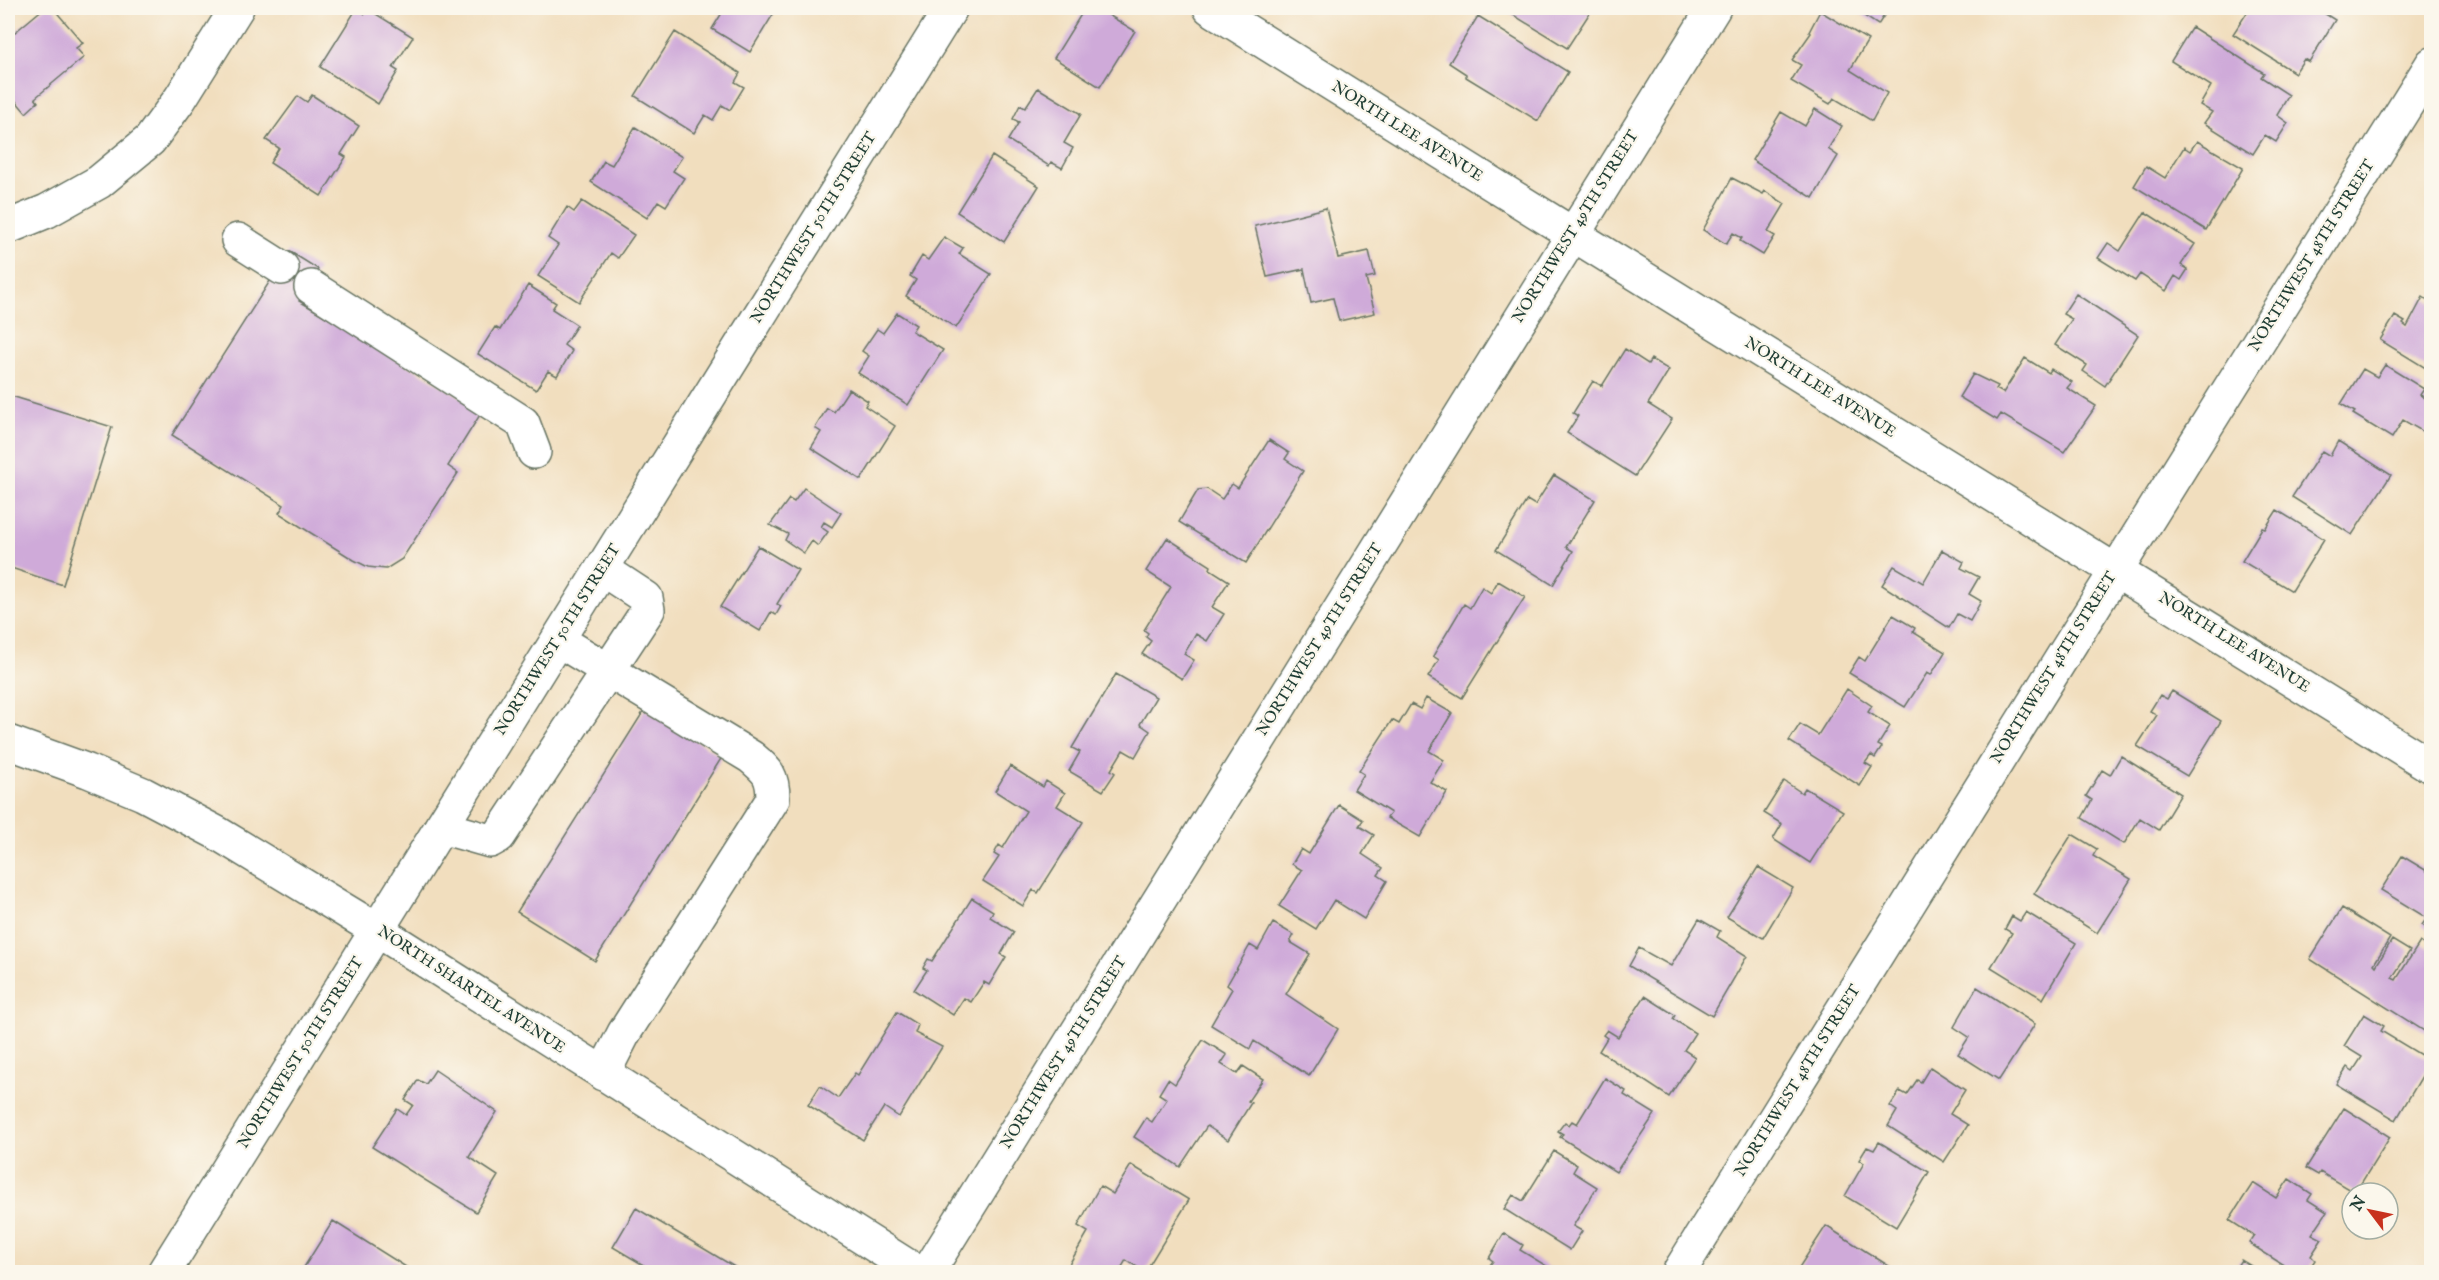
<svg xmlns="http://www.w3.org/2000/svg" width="2439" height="1280" font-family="'IM FELL English',serif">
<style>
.building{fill:#cfaad9}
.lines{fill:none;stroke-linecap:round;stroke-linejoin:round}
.minor-casing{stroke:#687564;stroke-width:36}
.major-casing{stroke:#687564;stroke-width:36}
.minor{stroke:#fff;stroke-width:33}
.major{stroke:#fff;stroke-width:33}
.labels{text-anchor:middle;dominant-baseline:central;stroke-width:4.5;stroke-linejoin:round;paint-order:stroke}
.street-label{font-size:16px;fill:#1f3d34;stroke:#fbf7ec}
</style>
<rect width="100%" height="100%" fill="#fbf7ec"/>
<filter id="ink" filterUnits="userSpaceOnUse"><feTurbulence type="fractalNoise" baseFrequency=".0167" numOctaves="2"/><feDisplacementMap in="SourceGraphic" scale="12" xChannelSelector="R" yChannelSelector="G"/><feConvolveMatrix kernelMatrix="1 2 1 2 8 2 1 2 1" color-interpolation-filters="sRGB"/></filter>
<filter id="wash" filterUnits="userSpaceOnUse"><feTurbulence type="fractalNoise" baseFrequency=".008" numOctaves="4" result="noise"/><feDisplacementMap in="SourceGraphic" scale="24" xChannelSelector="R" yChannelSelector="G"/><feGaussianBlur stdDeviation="1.35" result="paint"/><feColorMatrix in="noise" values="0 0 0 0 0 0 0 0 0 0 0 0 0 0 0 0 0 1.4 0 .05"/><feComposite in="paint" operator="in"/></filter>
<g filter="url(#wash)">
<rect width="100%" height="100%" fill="#f1debe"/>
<g id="blocks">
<!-- building -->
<path class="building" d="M44 8H53L83 43 76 48 84 57 35 98 38 102 26 113 15 100 8 105V38Z
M357 8 365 14 368 9 413 37 393 68 398 71 378 104 320 67Z
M725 8H777L750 52 712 29Z
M1085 8H1097L1135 31 1100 87 1054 58Z
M1502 8H1593L1567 48Z
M1852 8H1889L1878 25Z
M2250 8H2266L2274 12 2277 8H2316L2335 20 2309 62 2304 59 2295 73 2233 34Z
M1820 11 1868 40 1850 70 1887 93 1872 121 1834 98 1830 104 1791 81 1801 65 1792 60 1811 33 1809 32Z
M1478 16 1568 72 1538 121 1466 77V74L1449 63Z
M2192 27 2264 73 2261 77 2289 95 2277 115 2288 123 2276 142 2265 135 2253 154 2204 123 2212 112 2200 105 2211 86 2171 61Z
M675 32 740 73 735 82 744 87 730 110 722 105 713 120 705 115 694 133 635 96Z
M1038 88 1081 114 1064 143 1073 148 1062 168 1051 162 1049 166 1008 140 1019 122 1013 119 1020 105 1025 108Z
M312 95 359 126 341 154 346 157 321 196 270 163 279 148 266 140 298 96 307 102Z
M1815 109 1842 126 1828 149 1838 156 1813 198 1752 160 1781 112 1805 126Z
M635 127 682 157 673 171 684 178 666 206 658 201 647 218 591 182 604 161 612 165Z
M2197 141 2243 168 2206 230 2134 186 2146 166 2165 178 2184 147 2190 151Z
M992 156 1039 186 1004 242 957 212Z
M1732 178 1763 194 1765 191 1785 204 1768 232 1775 236 1763 255 1740 241 1742 238 1733 233 1726 244 1703 230Z
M582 201 634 235 618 258 611 253 579 302 538 276 558 245 548 238 567 207 574 212Z
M1326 208 1338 258 1369 251 1375 276 1366 278 1375 313 1339 321 1333 298 1311 303 1304 269 1267 277 1255 226Z
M2145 212 2195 244 2181 265 2188 269 2181 280 2175 276 2166 291 2140 274 2135 281 2098 258 2108 243 2120 251Z
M944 237 963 248 959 254 991 274 956 328 906 296 916 280 910 276 922 256 928 260Z
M289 251 318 269 299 301 483 410 448 466 458 473 402 559 386 569 368 567 354 560 279 513 284 505 172 435Z
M528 285 556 303 552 309 577 325 564 345 572 351 557 376 548 371 536 390 478 354 495 327 500 330Z
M2076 294 2138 335 2105 386 2083 371 2087 365 2055 345 2072 319 2063 314Z
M2423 297 2432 303V372L2380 340 2395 316 2405 322 2403 324 2407 327Z
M897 313 916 325 912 331 943 350 908 405 858 373 869 356 862 351 877 329 883 333Z
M1625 349 1648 364 1651 359 1669 370 1648 404 1672 419 1635 476 1567 433 1578 416 1573 413 1593 381 1602 386Z
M2025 358 2049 373 2051 369 2072 382 2067 388 2096 406 2064 452 2001 414 1997 420 1959 397 1973 374 1998 386 1996 389 2003 393Z
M2385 365 2424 389 2420 395 2432 402V437L2403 420 2392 438 2353 414 2355 412 2341 404 2363 369 2377 377Z
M849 389 868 401 865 406 895 426 861 480 811 448 821 432 815 428 827 408 834 412Z
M8 395 112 427 63 585 8 567Z
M1269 440 1289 453 1285 459 1303 471 1246 563 1179 522 1198 490 1207 489 1222 499 1232 484 1238 488Z
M2338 441 2391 475 2352 535 2292 497 2322 451 2330 456Z
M1554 475 1595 500 1566 547 1573 551 1553 585 1496 550 1527 500 1535 505Z
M804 488 841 513 832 527 824 522 821 527 828 532 818 546 812 541 804 553 785 540 788 534 770 525 789 499 794 502Z
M2277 510 2324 539 2292 591 2242 561 2262 528 2265 529Z
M1167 538 1211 566 1210 569 1229 581 1212 607 1224 614 1207 641 1196 634 1184 654 1194 660 1182 679 1142 654 1151 641 1146 637 1148 633 1144 630 1171 587 1146 571Z
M758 546 798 570 777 604 781 606 776 615 771 612 760 631 720 607Z
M1942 550 1964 562 1961 568 1979 577 1969 594 1981 601 1970 621 1957 614 1949 628 1882 585 1894 566 1923 583Z
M1498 581 1525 597 1462 698 1428 677 1439 660 1433 656 1464 604 1470 608 1482 587 1491 593Z
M1893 615 1915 628 1913 632 1945 652 1931 675 1927 673 1905 707 1849 673 1859 657 1865 661Z
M1116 674 1156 697 1140 724 1150 731 1135 757 1123 750 1111 770 1115 773 1103 791 1069 771 1080 752 1072 748Z
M1847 689 1872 706 1868 712 1890 726 1878 745 1882 747 1875 758 1871 755 1865 763 1872 767 1860 786 1789 741 1800 724 1818 735Z
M2172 691 2221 721 2187 776 2137 746 2157 715 2150 711 2160 695 2167 699Z
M1426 698 1452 713 1429 751 1444 760 1430 782 1447 792 1420 837 1387 818 1391 813 1354 790 1364 774 1359 771 1392 720 1399 724 1411 704 1420 709Z
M645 709 722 757 595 961 517 912Z
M2121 756 2181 794 2159 830 2140 818 2124 844 2082 818 2092 800 2086 796 2102 770 2110 775Z
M1010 766 1043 787 1046 781 1065 793 1057 806 1083 822 1038 893 1033 890 1023 906 983 881 999 857 994 854 999 845 1003 848 1026 811 995 791Z
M1784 781 1802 793 1805 788 1843 811 1810 863 1773 839 1782 824 1764 813Z
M1339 805 1363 820 1359 826 1374 835 1362 854 1383 868 1378 875 1387 881 1364 919 1334 900 1316 929 1279 906 1302 870 1292 864 1301 849 1309 854Z
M2072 834 2097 849 2093 856 2131 879 2097 933 2034 894Z
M2402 856 2432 874V888L2429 891 2432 893V931L2422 925 2427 918 2381 890Z
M1758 867 1793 888 1763 938 1727 917Z
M972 898 993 911 990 917 1014 932 1001 954 1006 957 989 985 984 982 971 1002 964 998 953 1015 914 990 927 970 923 968 928 959 932 961Z
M2342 908 2390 938 2374 964 2376 966 2392 940 2410 951 2392 978 2396 980 2420 942 2432 950V1036L2310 959Z
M2026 912 2076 943 2043 999 1991 967 2012 933 2005 929 2012 916 2020 921Z
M1699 919 1720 931 1717 937 1747 956 1712 1016 1629 966 1639 948 1671 966Z
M1273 923 1294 935 1290 942 1310 954 1286 994 1338 1029 1309 1076 1254 1041 1250 1049 1211 1025 1232 989 1227 985 1250 945 1258 950Z
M1977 987 2035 1024 1999 1080 1958 1054 1969 1037 1954 1027Z
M1645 996 1675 1015 1673 1019 1695 1033 1684 1050 1695 1057 1669 1097 1599 1051 1607 1038 1603 1035 1607 1030 1618 1037Z
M897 1012 918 1025 915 1033 942 1047 899 1117 884 1107 863 1140 808 1105 820 1086 838 1098 855 1073 858 1075Z
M2364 1014 2384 1026 2381 1031 2431 1061 2396 1120 2336 1084 2347 1067 2353 1071 2362 1057 2344 1046Z
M1203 1040 1227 1055 1221 1064 1237 1074 1243 1066 1263 1079 1248 1101 1251 1103 1228 1140 1207 1126 1180 1167 1134 1137 1146 1118 1152 1122 1167 1099 1159 1094 1168 1079 1175 1084Z
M1930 1067 1965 1090 1950 1114 1968 1125 1944 1162 1888 1126 1897 1111 1890 1106 1900 1091 1907 1095 1917 1080 1921 1082Z
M435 1070 497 1112 469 1157 498 1176 476 1212 372 1147 397 1109 406 1115 413 1105 405 1100 418 1080 426 1084Z
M1605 1078 1626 1091 1624 1095 1655 1114 1616 1172 1560 1137 1563 1134 1558 1131 1565 1122 1569 1125 1572 1121 1577 1124Z
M2344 1108 2390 1137 2355 1193 2320 1172 2318 1175 2306 1168Z
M1879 1142 1929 1172 1896 1227 1845 1196 1864 1163 1859 1160 1867 1147 1874 1150Z
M1554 1151 1577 1165 1573 1172 1597 1187 1573 1226 1582 1231 1570 1250 1504 1209 1513 1195 1523 1201Z
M1131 1165 1189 1200 1145 1272 1126 1260 1119 1272H1076L1067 1268 1088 1232 1078 1226 1087 1209 1100 1186 1113 1194Z
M2289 1179 2312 1194 2308 1200 2327 1212 2312 1234 2322 1239 2311 1256 2315 1260 2307 1272H2291L2286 1270 2288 1268 2249 1243 2254 1236 2229 1220 2253 1183 2276 1198Z
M636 1208 743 1272H644L647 1267 613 1247Z
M333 1221 414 1272H301Z
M1826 1226 1892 1268 1888 1272H1796Z
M1504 1233 1523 1245 1520 1250 1553 1270 1551 1272H1485L1493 1261 1489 1258Z
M2241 1260 2261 1272H2233Z"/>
</g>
</g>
<g filter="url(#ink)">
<use href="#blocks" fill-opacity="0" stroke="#687564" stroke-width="1.5"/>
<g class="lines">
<!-- minor casing -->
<g class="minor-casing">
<path id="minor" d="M1210 8C1616 263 2025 512 2432 767
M8 227 47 211 99 182 150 140 180 99 237 8
M238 240 282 268
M311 287 523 423 534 452
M558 640 751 757C768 771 773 776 773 799L624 1033 603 1074
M8 742 88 771 143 794 217 833 377 930 917 1272
M441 827 490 841 499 836 648 610 646 598 602 569
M928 1272 1714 8
M1679 1272 2432 64"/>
</g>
<!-- major casing -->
<g class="major-casing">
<path id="major" d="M164 1272 951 8"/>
</g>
<!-- minor -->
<use href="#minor" class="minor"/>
<!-- major -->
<use href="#major" class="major"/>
</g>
</g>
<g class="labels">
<!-- street labels -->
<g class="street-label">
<text transform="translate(1407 132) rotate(32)">NORTH LEE AVENUE</text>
<text transform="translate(1576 227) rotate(-58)">NORTHWEST 49TH STREET</text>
<text transform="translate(814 228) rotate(-58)">NORTHWEST 50TH STREET</text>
<text transform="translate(2312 256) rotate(-58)">NORTHWEST 48TH STREET</text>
<text transform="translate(1820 388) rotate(32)">NORTH LEE AVENUE</text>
<text transform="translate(558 640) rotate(-58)">NORTHWEST 50TH STREET</text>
<text transform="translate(1320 640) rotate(-58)">NORTHWEST 49TH STREET</text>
<text transform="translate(2234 643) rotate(32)">NORTH LEE AVENUE</text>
<text transform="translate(2054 668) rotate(-58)">NORTHWEST 48TH STREET</text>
<text transform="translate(471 990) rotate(33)">NORTH SHARTEL AVENUE</text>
<text transform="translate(301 1053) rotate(-58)">NORTHWEST 50TH STREET</text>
<text transform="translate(1064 1053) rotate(-58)">NORTHWEST 49TH STREET</text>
<text transform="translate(1798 1081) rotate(-58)">NORTHWEST 48TH STREET</text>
</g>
</g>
<!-- margin -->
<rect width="2439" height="1280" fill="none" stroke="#fbf7ec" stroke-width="30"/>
<!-- north arrow -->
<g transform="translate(2370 1211) rotate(302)"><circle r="28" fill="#fbf7ec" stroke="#a3ada2" stroke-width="1.5"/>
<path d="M0-4.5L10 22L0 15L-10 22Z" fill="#c8321e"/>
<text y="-9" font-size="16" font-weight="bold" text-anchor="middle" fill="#1f3d34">N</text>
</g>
</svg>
